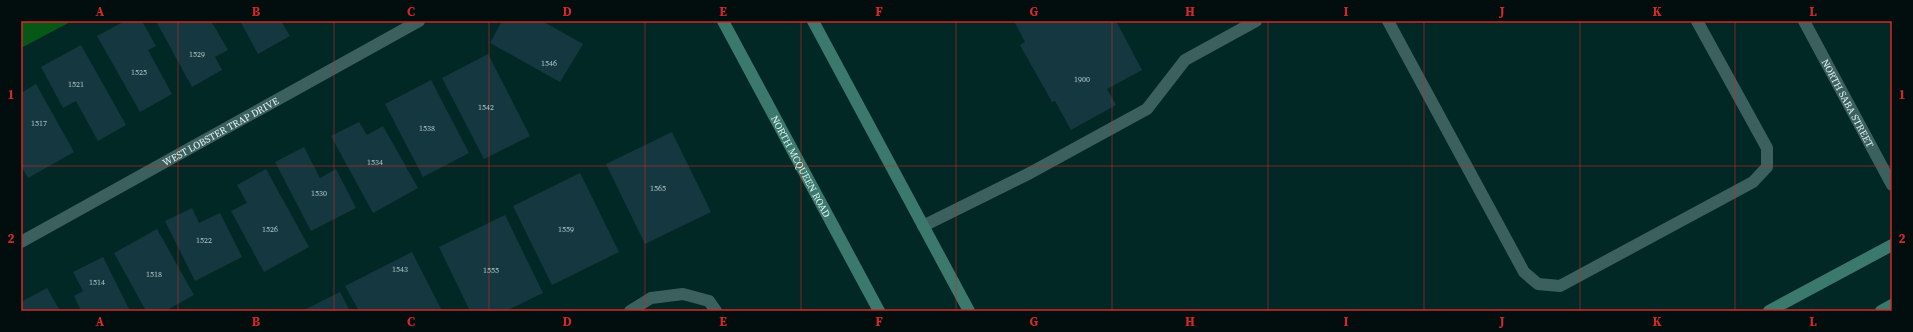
<svg xmlns="http://www.w3.org/2000/svg" width="1913" height="332" font-family="'Source Serif 4',serif">
<style>
.green{fill:#065817}
.building{fill:#15373f}
.lines{fill:none;stroke-linecap:round;stroke-linejoin:round}
.lane{stroke:#3c605e;stroke-width:12}
.street{stroke:#3c605e;stroke-width:12}
.secondary{stroke:#3a796c;stroke-width:12}
.grid{fill:none;stroke:#d62828;stroke-width:1;stroke-opacity:0.55}
.labels{text-anchor:middle;dominant-baseline:central;stroke-width:3.5;stroke-linejoin:round;paint-order:stroke}
.number-label{font-size:8px;fill:#aec5c6}
.street-label{font-size:10px;fill:#e1f4f3;stroke:#020e0d}
.neatline{fill:none;stroke:#d62828;stroke-width:1.5}
.grid-label{font-size:13px;text-anchor:middle;font-weight:bold;fill:#d62828}
</style>
<rect width="100%" height="100%" fill="#022826"/>
<!-- green -->
<path class="green" d="M21 21H72L21 48Z"/>
<!-- building -->
<path class="building" d="M125 21H142L156 46 148 50 172 94 140 112 97 36Z
M161 21H211L228 50 215 57 222 70 192 87 157 23Z
M240 21H281L290 36 258 54Z
M502 21H521L524 23 525 21H542L583 44 560 82 490 43Z
M1014 21H1116L1142 70 1107 89 1116 105 1071 130 1055 101 1052 102 1020 45 1025 42Z
M81 45 126 125 98 141 76 101 63 108 41 67Z
M488 54 530 136 484 159 442 78Z
M431 80 469 153 423 177 385 104Z
M36 84 74 152 28 178 21 166V93Z
M359 122 367 135 383 126 418 188 373 213 331 136Z
M672 132 711 212 645 244 606 164Z
M304 147 320 178 336 169 356 208 311 231 275 162Z
M266 169 309 247 264 272 231 211 247 203 237 185Z
M580 173 619 252 552 285 513 206Z
M192 208 199 223 220 213 242 257 195 281 165 221Z
M505 215 543 293 506 311H470L439 247Z
M157 229 194 295 165 311H146L114 253Z
M412 252 442 311H359L345 286Z
M103 257 130 311H81L74 296 83 291 73 272Z
M47 288 60 311H22L21 302Z
M340 292 350 311H302Z"/>
<g class="lines">
<!-- lane -->
<path class="lane" d="M1388 21 1524 272 1538 284 1560 286 1753 182 1767 167V148L1697 21
M923 226 1030 173 1147 109 1185 60 1256 21"/>
<!-- street -->
<g class="street">
<path id="s1" d="M1804 21 1892 185"/>
<path id="s2" d="M21 242 419 21"/>
<path d="M630 311 651 298 683 294 709 301 716 311"/>
</g>
<!-- secondary -->
<g class="secondary">
<path id="s3" d="M723 21 879 311"/>
<path d="M813 21 969 311"/>
<path d="M1769 311 1892 245"/>
<path d="M1881 311 1892 305"/>
</g>
</g>
<!-- grid -->
<path class="grid" d="M178 21V311M334 21V311M489 21V311M645 21V311M801 21V311M956 21V311M1112 21V311M1268 21V311M1424 21V311M1580 21V311M1735 21V311M21 166H1892"/>
<g class="labels">
<!-- number labels -->
<g class="number-label">
<text x="197" y="54">1529</text>
<text x="549" y="63">1546</text>
<text x="139" y="72">1525</text>
<text x="1082" y="79">1900</text>
<text x="76" y="84">1521</text>
<text x="486" y="107">1542</text>
<text x="39" y="123">1517</text>
<text x="427" y="128">1538</text>
<text x="375" y="162">1534</text>
<text x="658" y="188">1565</text>
<text x="319" y="193">1530</text>
<text x="270" y="229">1526</text>
<text x="566" y="229">1559</text>
<text x="204" y="240">1522</text>
<text x="400" y="269">1543</text>
<text x="491" y="270">1555</text>
<text x="154" y="274">1518</text>
<text x="97" y="282">1514</text>
</g>
<!-- street labels -->
<g class="street-label">
<text stroke="none"><textPath href="#s1" startOffset="93">NORTH SABA STREET</textPath></text>
<text stroke="none"><textPath href="#s2" startOffset="228">WEST LOBSTER TRAP DRIVE</textPath></text>
<text stroke="none"><textPath href="#s3" startOffset="165">NORTH MCQUEEN ROAD</textPath></text>
</g>
</g>
<!-- border -->
<rect width="1913" height="332" fill="none" stroke="#020e0d" stroke-width="44"/>
<rect x="22" y="22" width="1869" height="288" class="neatline"/>
<g class="grid-label">
<text x="100" y="16">A</text>
<text x="256" y="16">B</text>
<text x="411" y="16">C</text>
<text x="567" y="16">D</text>
<text x="723" y="16">E</text>
<text x="879" y="16">F</text>
<text x="1034" y="16">G</text>
<text x="1190" y="16">H</text>
<text x="1346" y="16">I</text>
<text x="1502" y="16">J</text>
<text x="1657" y="16">K</text>
<text x="1813" y="16">L</text>
<text x="11" y="99">1</text>
<text x="1902" y="99">1</text>
<text x="11" y="243">2</text>
<text x="1902" y="243">2</text>
<text x="100" y="326">A</text>
<text x="256" y="326">B</text>
<text x="411" y="326">C</text>
<text x="567" y="326">D</text>
<text x="723" y="326">E</text>
<text x="879" y="326">F</text>
<text x="1034" y="326">G</text>
<text x="1190" y="326">H</text>
<text x="1346" y="326">I</text>
<text x="1502" y="326">J</text>
<text x="1657" y="326">K</text>
<text x="1813" y="326">L</text>
</g>
</svg>
